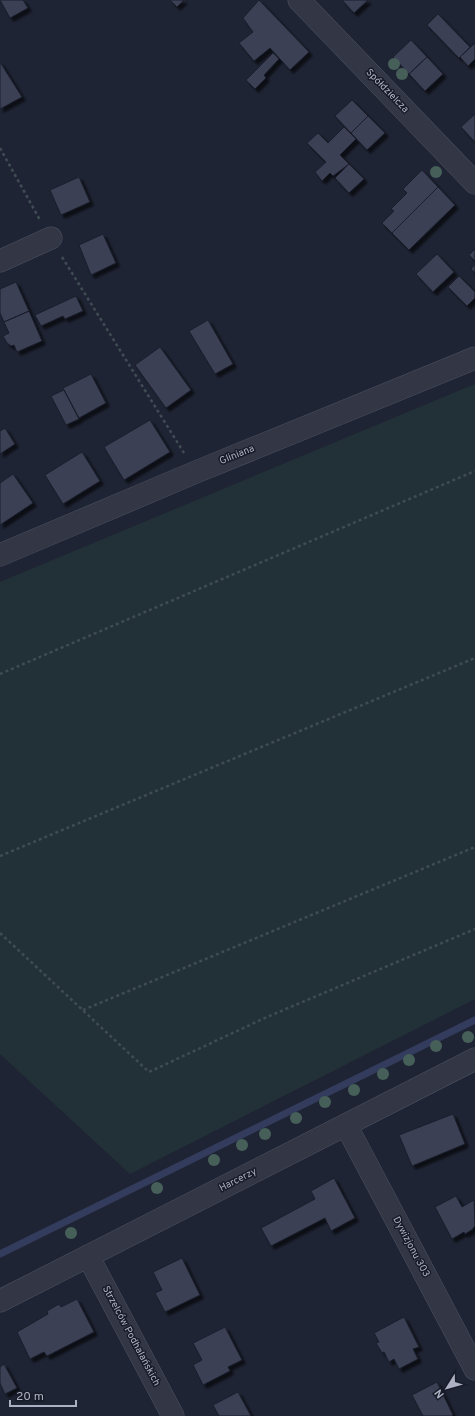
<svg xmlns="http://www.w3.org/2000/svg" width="475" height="1416" font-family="Overpass,sans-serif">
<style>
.green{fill:#223137}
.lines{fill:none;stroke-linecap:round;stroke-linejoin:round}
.stream{stroke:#333c5c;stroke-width:7}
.building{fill:#3b4155;stroke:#1a1e2b;filter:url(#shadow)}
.minor-casing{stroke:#4d5160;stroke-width:23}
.path{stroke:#3f4c53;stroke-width:2.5;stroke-dasharray:3 3;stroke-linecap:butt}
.minor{stroke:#333745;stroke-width:22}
.tree{fill:#466059}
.labels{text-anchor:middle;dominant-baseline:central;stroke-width:3;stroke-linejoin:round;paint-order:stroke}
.street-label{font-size:10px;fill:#acb0c2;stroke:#181c29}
</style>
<defs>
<filter id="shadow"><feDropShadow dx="3.5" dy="3.5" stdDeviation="1" flood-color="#0009"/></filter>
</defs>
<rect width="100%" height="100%" fill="#1f2434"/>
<!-- green -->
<path class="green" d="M475 384V999L130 1174 0 1054V582Z"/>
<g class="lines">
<!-- stream -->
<path class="stream" d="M0 1254 475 1020"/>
</g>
<!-- building -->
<path class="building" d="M0 0H23L28 8 10 18Z
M170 0H184L177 7Z
M259 0 309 52 290 70 270 48 254 61 239 43 253 32 243 18Z
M342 0H368L354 13Z
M438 14 470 47 459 58 427 25Z
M411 40 427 57 409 74 393 57Z
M475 43V59L468 66 460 57Z
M273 53 279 59 264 75 266 78 255 89 246 80Z
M427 57 443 74 425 91 409 74Z
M0 62 22 97 0 109Z
M352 100 368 116 351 133 335 116Z
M475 114V142L461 127Z
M368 116 385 133 367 150 351 133Z
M344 127 356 139 340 155 349 164 333 176 330 173 322 181 315 172 326 162 307 143 318 133 328 143Z
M349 164 364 179 349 193 335 178Z
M422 170 438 187 392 233 382 223 394 211 391 209 407 193 403 189Z
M79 177 90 202 61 215 50 190Z
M438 187 455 205 409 250 392 233Z
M103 234 116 263 91 275 79 245Z
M475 249V261L469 255Z
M437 254 454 272 433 292 416 274Z
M475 264V273L471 269Z
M459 276 475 292V298L467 306 448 287Z
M16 282 29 311 4 322 0 313V289Z
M76 296 83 311 65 319 63 316 41 326 35 315Z
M29 311 42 341 17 352 14 345 11 346 7 343 3 336 9 333 4 322Z
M208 320 233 364 215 374 189 331Z
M160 347 191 390 166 408 135 365Z
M91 374 106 403 79 418 63 388Z
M64 390 79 419 66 425 51 396Z
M150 420 170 452 124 480 104 447Z
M5 428 15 444 0 454V431Z
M82 452 100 481 63 504 45 475Z
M13 474 33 503 0 525V483Z
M453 1114 465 1144 412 1166 399 1135Z
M334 1178 355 1218 331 1231 325 1218 271 1246 261 1228 315 1199 311 1191Z
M456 1196 462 1207 474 1200 475 1226 473 1228V1229L465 1234 464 1232 452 1239 435 1207Z
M182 1258 200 1295 165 1312 155 1293 162 1290 153 1272Z
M77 1299 94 1332 47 1356 44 1352 30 1359 17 1332 48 1314 47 1311 59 1304 61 1307Z
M404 1317 419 1347 413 1349 418 1359 399 1369 394 1359 389 1362 384 1352 382 1353 376 1343 379 1342 374 1333Z
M225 1327 242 1360 228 1367 230 1371 203 1385 193 1365 202 1360 193 1343Z
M4 1364 17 1388 5 1394 0 1383V1367Z
M437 1382 453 1415 452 1416H423L412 1395Z
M238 1392 251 1416H219L213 1405Z"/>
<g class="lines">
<!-- minor casing -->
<g class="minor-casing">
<path id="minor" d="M299 0 475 183
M0 261 51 238
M0 555 196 472 475 358
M346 1125 475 1369
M88 1256 173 1416
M0 1301 475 1059"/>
</g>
<!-- path -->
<path class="path" d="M0 148 40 220
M62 257 184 453
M0 674 475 471
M0 856 475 658
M0 933 149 1072 267 1017 475 929
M83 1010 475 847"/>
<!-- minor -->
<use href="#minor" class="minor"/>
</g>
<!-- trees -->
<g class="tree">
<circle cx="394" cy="64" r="6"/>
<circle cx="402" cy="74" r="6"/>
<circle cx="436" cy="172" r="6"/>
<circle cx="468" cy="1037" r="6"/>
<circle cx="436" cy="1046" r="6"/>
<circle cx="409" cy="1060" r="6"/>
<circle cx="383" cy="1074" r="6"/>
<circle cx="354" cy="1090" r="6"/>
<circle cx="325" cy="1102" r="6"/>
<circle cx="296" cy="1118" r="6"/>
<circle cx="265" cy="1134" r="6"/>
<circle cx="242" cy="1145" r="6"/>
<circle cx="214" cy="1160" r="6"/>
<circle cx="157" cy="1188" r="6"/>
<circle cx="71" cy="1233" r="6"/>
</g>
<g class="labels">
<!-- street labels -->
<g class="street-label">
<text transform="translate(387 91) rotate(46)">Spółdzielcza</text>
<text transform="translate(237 455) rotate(-22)">Gliniana</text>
<text transform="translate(238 1180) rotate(-27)">Harcerzy</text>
<text transform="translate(411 1247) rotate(62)">Dywizjonu 303</text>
<text transform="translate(131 1336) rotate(62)">Strzelców Podhalańskich</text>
</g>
</g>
<!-- north arrow -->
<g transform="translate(447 1388) rotate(233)" stroke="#181c29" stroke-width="3" paint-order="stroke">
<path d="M0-3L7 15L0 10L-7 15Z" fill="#acb0c2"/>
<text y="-6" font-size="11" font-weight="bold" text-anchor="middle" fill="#acb0c2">N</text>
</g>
<!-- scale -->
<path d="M10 1400v6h66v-6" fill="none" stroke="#acb0c2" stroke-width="2"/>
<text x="16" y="1400" font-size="12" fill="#acb0c2" stroke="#181c29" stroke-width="3" paint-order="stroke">20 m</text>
</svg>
